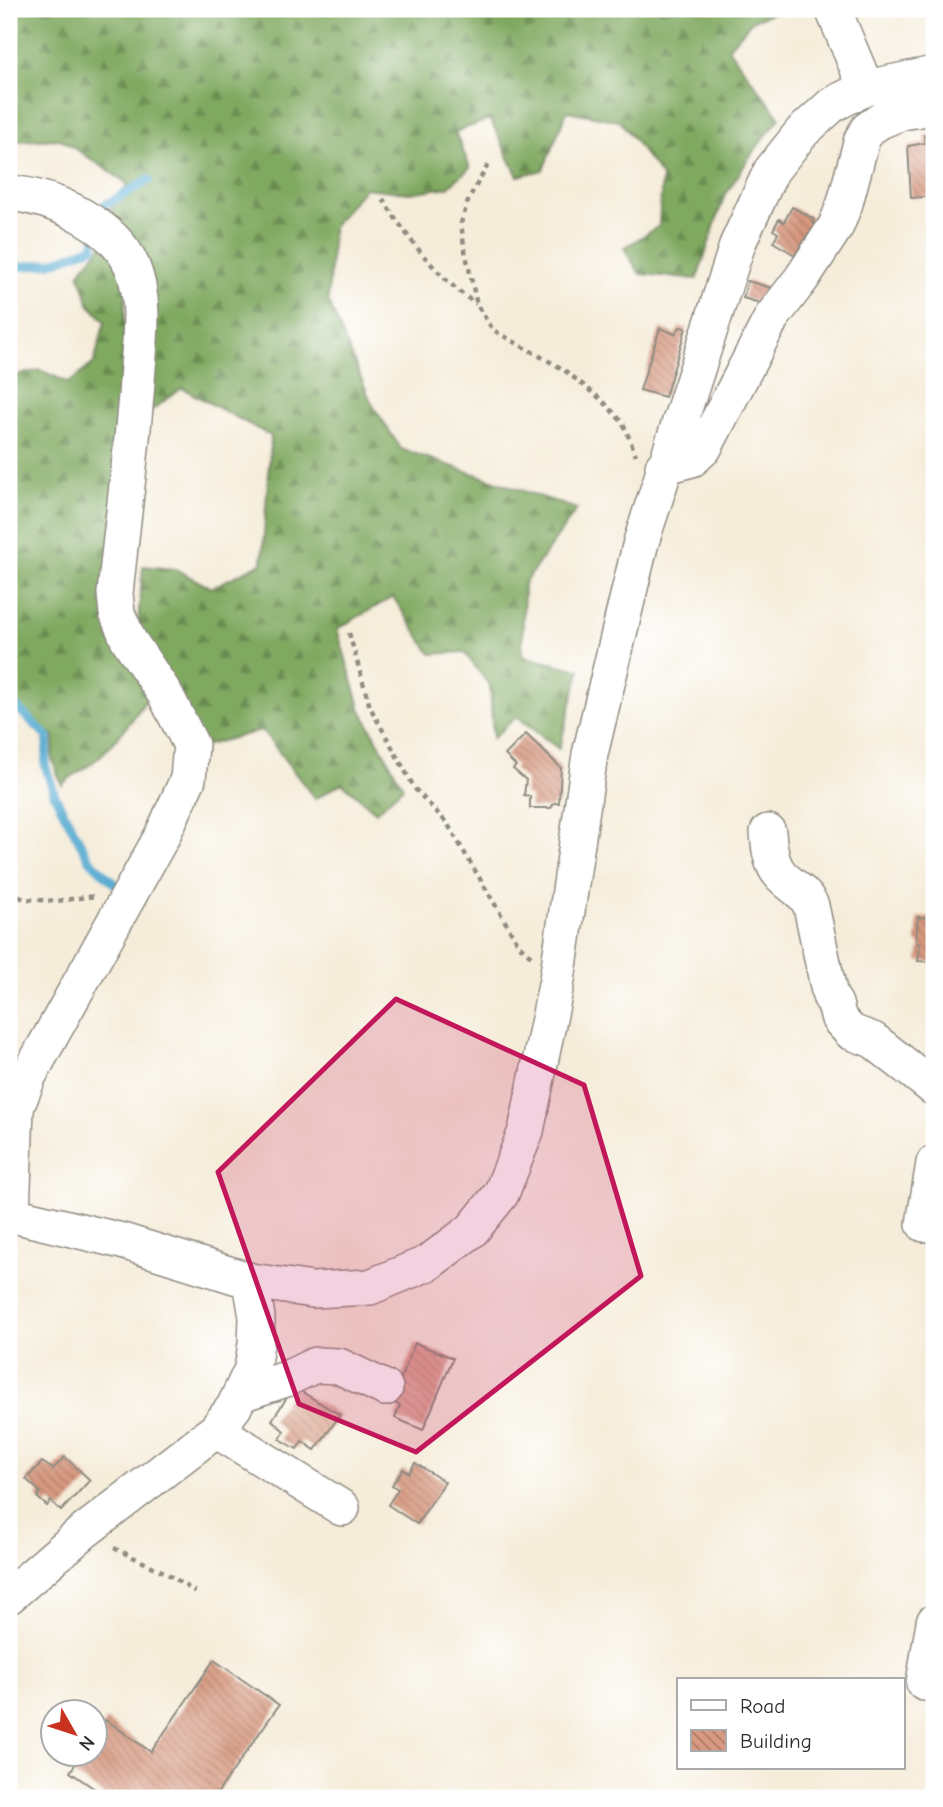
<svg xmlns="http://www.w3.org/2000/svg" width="943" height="1807" font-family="'Comic Neue',sans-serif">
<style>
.forest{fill:url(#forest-firs);stroke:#566a46;stroke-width:2}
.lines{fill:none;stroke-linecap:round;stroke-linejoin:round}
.stream{stroke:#54aad0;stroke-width:9}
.building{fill:url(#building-back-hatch)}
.minor-casing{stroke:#908c82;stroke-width:38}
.path{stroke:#908c82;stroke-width:4.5;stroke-dasharray:5 5;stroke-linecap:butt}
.minor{stroke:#fff;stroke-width:35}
.marked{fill:#c2185b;fill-opacity:0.2;stroke:#c2185b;stroke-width:5;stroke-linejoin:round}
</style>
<defs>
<pattern id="forest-firs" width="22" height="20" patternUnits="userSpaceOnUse" patternTransform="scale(1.75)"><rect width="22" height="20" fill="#80a960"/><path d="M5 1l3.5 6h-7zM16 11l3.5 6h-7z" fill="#698a4f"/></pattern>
<pattern id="building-back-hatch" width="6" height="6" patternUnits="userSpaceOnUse" patternTransform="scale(1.75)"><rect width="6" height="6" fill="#d89980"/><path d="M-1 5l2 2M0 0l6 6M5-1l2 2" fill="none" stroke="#af7d69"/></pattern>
</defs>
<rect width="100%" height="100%" fill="#fff"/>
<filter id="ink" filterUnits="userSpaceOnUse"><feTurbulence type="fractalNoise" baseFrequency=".0143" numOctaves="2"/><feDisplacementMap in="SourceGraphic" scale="14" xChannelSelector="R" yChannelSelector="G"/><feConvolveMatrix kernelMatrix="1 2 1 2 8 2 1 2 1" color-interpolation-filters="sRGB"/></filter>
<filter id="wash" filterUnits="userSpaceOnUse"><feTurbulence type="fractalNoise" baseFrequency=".00686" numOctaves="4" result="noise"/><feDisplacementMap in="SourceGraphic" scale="28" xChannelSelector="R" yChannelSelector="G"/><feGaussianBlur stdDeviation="1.57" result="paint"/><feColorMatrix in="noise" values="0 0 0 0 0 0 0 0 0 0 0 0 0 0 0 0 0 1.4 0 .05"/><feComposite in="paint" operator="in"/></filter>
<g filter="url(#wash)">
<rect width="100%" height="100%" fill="#f5ecd9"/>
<!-- forest -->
<path class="forest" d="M9 9H775L776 12 753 20 728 48 780 118 753 152 724 197 697 279 640 274 624 248 659 226 662 177 620 121 567 111 543 170 518 176 490 119 455 132 470 168 448 187 410 193 365 188 333 226 328 301 372 404 401 449 577 509 524 584 522 656 580 670 559 749 516 717 493 738 490 686 464 652 431 654 393 597 337 629 361 710 403 787 376 812 342 783 315 799 262 730 203 746 138 622 143 566 175 569 211 588 262 563 271 436 182 388 145 415 148 284 104 219 128 184 61 139 17 141 9 149Z
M103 244 127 271 113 547 154 689C136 714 118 742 93 762 83 771 71 775 62 785L52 759 54 736 9 706V377L40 370 69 383 94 363 105 321 89 304 79 273Z"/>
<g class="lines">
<!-- stream -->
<path class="stream" d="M101 219 105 205 149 180
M9 268 51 263 93 247 96 236
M9 700 48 737 45 765 55 796 89 859 117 886"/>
</g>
<g id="blocks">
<!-- building -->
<path class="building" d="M934 134V196L911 198 908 146 925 143 924 135Z
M792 207 814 219 812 222 816 225 812 237 808 234 795 255 773 242 778 233 773 230 779 219 784 222Z
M934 229V255L930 256 927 230Z
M748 281 772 288 767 305 743 298Z
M680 327 686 328 665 397 640 390 660 328 675 334Z
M526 734 561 768 559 803H554L551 808H530V796L524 795 526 780 513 769 516 766 505 755Z
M918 917 934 918V962L918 961 920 945 916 942Z
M415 1343 453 1358 423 1430 395 1418 400 1405 391 1402Z
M294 1387 340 1415 315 1450 302 1441 297 1449 280 1439 284 1431 272 1420Z
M65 1457 90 1480 61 1511 51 1501 47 1506 37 1497 40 1492 26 1479 42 1462 53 1469Z
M415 1463 445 1482 417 1524 388 1505 398 1489 392 1485 403 1469 409 1473Z
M214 1660 279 1705 214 1798H108L70 1772 82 1755H94V1737L106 1720 151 1752Z"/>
</g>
</g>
<g filter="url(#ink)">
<use href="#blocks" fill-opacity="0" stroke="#908c82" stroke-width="2"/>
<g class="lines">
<!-- minor casing -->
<g class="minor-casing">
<path id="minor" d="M833 9 866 88
M9 193C53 197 113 223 132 266 147 301 139 345 137 382 132 453 122 523 115 594L117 613 128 639 165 694 191 745 188 779 162 836 29 1075 16 1108 12 1214
M663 467 692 459 704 448 772 317 802 278 836 226 845 203 862 139 868 129 880 121 902 112 934 107
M768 832C769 845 770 859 777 870 786 885 804 889 811 906L830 996 835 1004 839 1019 851 1032 873 1040 934 1088
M9 1214 122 1241 251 1281 313 1290 370 1287 428 1263 472 1230 501 1194 526 1131 557 980 590 754 641 542 738 243 771 171 802 132 833 104 866 88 934 74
M924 1224 934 1163
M241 1394 286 1379 315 1365 339 1366 385 1388
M216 1430 342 1508
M9 1596 82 1533 216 1430 234 1407 252 1369 256 1344 257 1317 251 1281
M924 1683 934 1622"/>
</g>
<!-- path -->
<path class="path" d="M488 165 469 198 461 223 464 246 477 305 493 330 563 369 602 400 623 423 636 455
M383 199C408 239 437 277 476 304
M349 633 370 707 415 789 447 823 519 945 531 956
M9 894 25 899 56 901 95 896
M114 1548 166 1573 195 1592"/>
<!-- minor -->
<use href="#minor" class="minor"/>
</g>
</g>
<!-- marked area -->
<path class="marked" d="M396 999 584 1085 641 1276 416 1452 299 1404 218 1172Z"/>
<!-- margin -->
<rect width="943" height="1807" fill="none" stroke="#fff" stroke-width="35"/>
<!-- legend -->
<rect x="677" y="1678" width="228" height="91" fill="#ffffff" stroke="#aaaaaa" stroke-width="2"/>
<rect x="691" y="1700" width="35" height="10" fill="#ffffff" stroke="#aaaaaa" stroke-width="2"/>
<text x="740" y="1713" font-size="21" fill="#2b2b2b">Road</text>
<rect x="691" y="1730" width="35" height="21" fill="url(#building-back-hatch)" stroke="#aaaaaa" stroke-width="2"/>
<text x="740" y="1748" font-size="21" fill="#2b2b2b">Building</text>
<!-- north arrow -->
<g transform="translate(74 1733) rotate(129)"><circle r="33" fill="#ffffff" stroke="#aaaaaa" stroke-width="2"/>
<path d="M0-5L12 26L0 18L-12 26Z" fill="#c8321e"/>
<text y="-10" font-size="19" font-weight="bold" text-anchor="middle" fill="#2b2b2b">N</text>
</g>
</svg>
